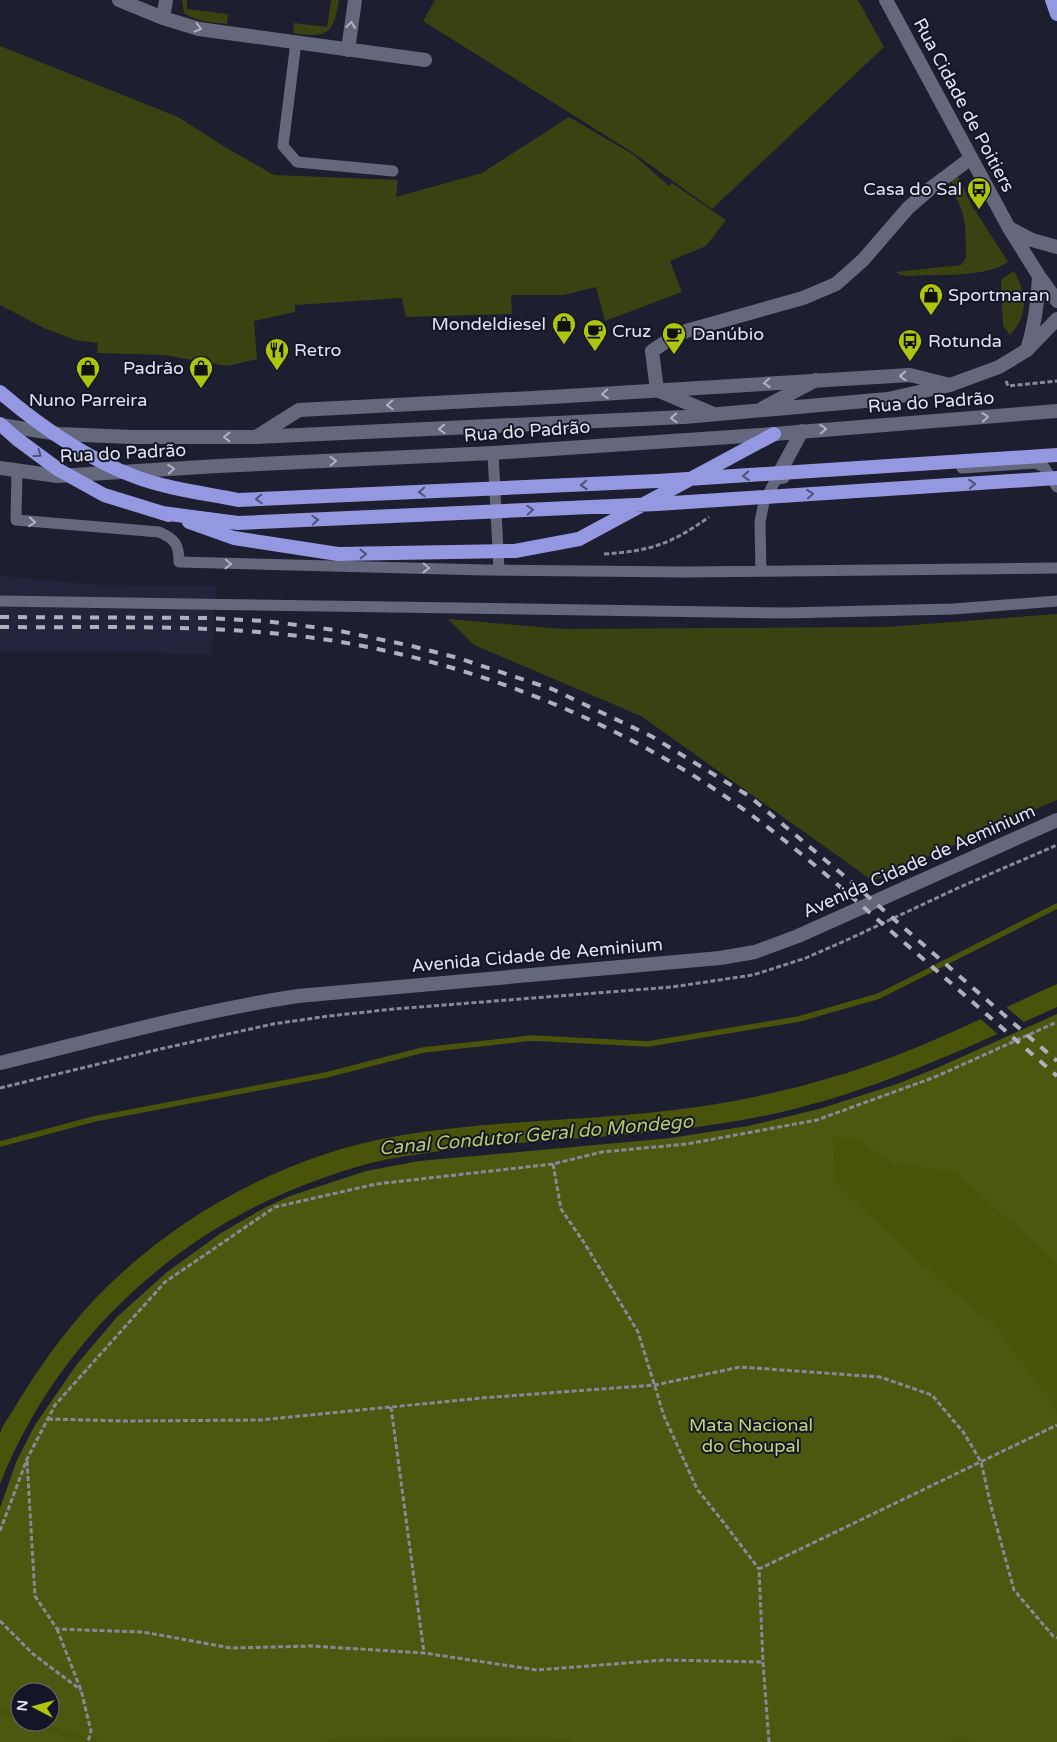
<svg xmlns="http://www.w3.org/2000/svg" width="1057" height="1742" font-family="'Varela Round',sans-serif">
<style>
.built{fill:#23243c}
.green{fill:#3a4212}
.forest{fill:#4c5810;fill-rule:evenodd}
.water{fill:#49540a}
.pier{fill:#1d1e30}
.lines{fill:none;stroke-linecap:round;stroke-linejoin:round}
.stream{stroke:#49540a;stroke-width:5.5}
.path{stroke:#888998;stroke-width:3;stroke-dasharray:5 2.5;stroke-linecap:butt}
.service{stroke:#65677d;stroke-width:11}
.pedestrian{stroke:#65677d;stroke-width:14}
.minor{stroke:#65677d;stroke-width:14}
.tertiary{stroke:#65677d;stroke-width:14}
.secondary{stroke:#65677d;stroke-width:14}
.trunk{stroke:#9498e0;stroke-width:14}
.rail{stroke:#afb0be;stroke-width:4;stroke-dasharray:9 9;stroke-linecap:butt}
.oneway{stroke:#b1b2c3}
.oneway2{stroke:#4e507a}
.labels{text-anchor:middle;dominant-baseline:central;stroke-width:4;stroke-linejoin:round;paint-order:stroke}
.street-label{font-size:18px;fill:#e3e4f1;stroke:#141526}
.poi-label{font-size:18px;fill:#e3e4f1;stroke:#141526;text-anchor:start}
.park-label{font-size:18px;fill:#c4d777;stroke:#141526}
.water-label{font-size:19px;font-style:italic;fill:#b8cb6b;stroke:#141526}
</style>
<rect width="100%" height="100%" fill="#1d1e30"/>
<!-- built -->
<path class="built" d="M0 576 102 585 216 586 212 655 102 651H0Z"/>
<!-- green -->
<path class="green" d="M182 0H187V9L228 14 227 24C211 22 197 22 184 13Z
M331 0H339C334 35 326 38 293 33L294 23 327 27Z
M435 0H858L884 47 712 209 635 154 423 21Z
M0 46 178 117 225 147 274 175 398 180 396 197 482 173 569 117 634 155 669 186 672 183 726 220 706 246 670 261 682 292 605 321 596 287 564 295H511L512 314 406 317 402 298 295 305V312L254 321 257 359 227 366 164 355 97 353 98 343 75 340 44 328 0 305Z
M957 174 971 204 1008 262C986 278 936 274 909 276L901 275 896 272 961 265 966 258C965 234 968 215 954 195L956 193 950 178Z
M1014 271C1027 294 1029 314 1010 335L1003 326 1001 282 1003 278Z
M1057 614V800L873 881 641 716 474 645 448 619 563 629 886 627Z"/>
<!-- forest -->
<path class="forest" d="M1057 1014V1742H0V1508L17 1460 35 1425 77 1364 117 1317 167 1272 221 1233 264 1208 290 1196 366 1171 419 1161 671 1138 748 1126 819 1109 897 1084 937 1068ZM20 1692H50V1722H20Z"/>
<!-- water -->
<path class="water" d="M1057 984V1007C958 1052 860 1098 753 1118 635 1141 513 1137 394 1158 370 1162 346 1170 323 1178 178 1228 57 1340 0 1484 0 1471 0 1445 0 1434 2 1426 8 1418 12 1412 29 1383 48 1355 69 1329 147 1231 274 1157 397 1136 509 1117 623 1122 734 1101 781 1092 828 1080 873 1064 936 1042 996 1011 1057 984Z
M833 1136 855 1138 893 1163 955 1172 1034 1241 1057 1264V1413L1047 1396 995 1326 930 1271 835 1184Z"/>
<!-- pier -->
<path class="pier" d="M1004 1005 1026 1024 1000 1036 978 1017Z"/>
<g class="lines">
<!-- stream -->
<path class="stream" d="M0 1144 94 1119 326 1075 423 1050 532 1038 648 1044 799 1019 879 996 1057 906
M0 1710 20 1718
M32 1722 71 1736 95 1742
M328 1742 439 1740 570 1742
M954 1742H971"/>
<!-- path -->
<path class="path" d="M1006 381 1008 386 1057 381
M604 554C651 551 671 544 709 517
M0 1088 156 1050 273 1024 329 1016 394 1009 672 987 753 975 806 958 849 939 960 887 1057 845
M553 1164 561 1209 585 1244 638 1332 664 1416 697 1489 724 1523 759 1569
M391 1407 424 1653
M48 1419 125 1421 261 1420 481 1398 655 1385 740 1367 880 1377 932 1395 964 1433 981 1462 991 1506 1014 1590 1053 1636 1057 1638
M27 1461 35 1596 57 1629 143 1632 231 1648 311 1646 424 1653 537 1670 664 1660 763 1662
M0 1531 27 1459 55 1405 165 1282 275 1207 376 1184 553 1164 602 1152 687 1144 817 1120 935 1077 1057 1022
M0 1621 33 1654 81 1690
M57 1629 81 1690 91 1731 88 1742
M769 1742 763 1662 759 1569 1057 1425"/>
<!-- service -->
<path class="service" d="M296 42 283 146 297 162 393 171
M493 453 499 570
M962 468 1036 463 1044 467 1057 487
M17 471 16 520 159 532C175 539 179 544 179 562L485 570 684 572 1057 568
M761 571 760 522 764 502 776 479 784 478
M0 601 785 613 953 609 1057 601"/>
<!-- pedestrian -->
<path class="pedestrian" d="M657 390 652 351 667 341 686 331 803 298 836 284 863 260 908 208 931 188 971 158"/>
<!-- minor -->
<path class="minor" d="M119 0 163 18 199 29 425 60
M163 18 166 0
M348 50 355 0
M256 437 299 410 551 397 910 375 950 385"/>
<!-- tertiary -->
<path class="tertiary" d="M886 0 1009 228 1039 276 1057 301
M1009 228 1032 240 1057 247
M1027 350C1035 325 1038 302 1039 276
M0 1063C99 1039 198 1011 298 996L720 958 755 952 798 936 1057 820"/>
<!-- secondary -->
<path class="secondary" d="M657 390 711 413
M763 408 816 380
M0 425 59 434 131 437H256L684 417 888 399 950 385 999 367 1027 350 1057 319
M0 468 57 476 218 466 493 453 774 434 1057 411
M776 479 802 431"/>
<!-- trunk -->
<path class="trunk" d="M1052 0 1057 14
M0 392C41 427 85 458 136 477 168 489 204 493 238 500L657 481 1057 455
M0 424 17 439 59 470 104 495 169 515
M162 513 238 523 657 504 1057 478
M189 522 234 538 338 554 515 551 579 539 774 434"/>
<!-- rail -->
<path class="rail" d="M0 617 207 618 264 621 297 625 335 630 412 646 458 658 552 689 651 736 749 796 849 880 1057 1061
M0 627C114 628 228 623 341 642 469 664 593 712 702 781 768 823 827 875 885 926 943 976 1000 1026 1057 1076"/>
</g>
<!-- one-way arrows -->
<defs><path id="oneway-chevron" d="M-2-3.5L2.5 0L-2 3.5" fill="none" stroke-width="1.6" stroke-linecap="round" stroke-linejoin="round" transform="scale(1.25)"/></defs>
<g class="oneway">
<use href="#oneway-chevron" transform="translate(351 25) rotate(-83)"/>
<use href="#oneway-chevron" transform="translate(198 28) rotate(14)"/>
<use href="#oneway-chevron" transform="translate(903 376) rotate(178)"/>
<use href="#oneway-chevron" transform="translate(767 383) rotate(176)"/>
<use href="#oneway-chevron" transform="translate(605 394) rotate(176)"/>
<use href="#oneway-chevron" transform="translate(390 405) rotate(177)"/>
<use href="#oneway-chevron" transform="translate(985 417) rotate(-5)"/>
<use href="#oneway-chevron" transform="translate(674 418) rotate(177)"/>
<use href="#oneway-chevron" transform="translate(442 429) rotate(178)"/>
<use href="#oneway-chevron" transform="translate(823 429) rotate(-4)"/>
<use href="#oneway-chevron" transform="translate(227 437) rotate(180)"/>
<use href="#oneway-chevron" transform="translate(333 461) rotate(-3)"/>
<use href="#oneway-chevron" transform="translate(171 469) rotate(-4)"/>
<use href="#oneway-chevron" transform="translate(32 522) rotate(5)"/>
<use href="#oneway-chevron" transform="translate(228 564) rotate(1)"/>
<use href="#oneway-chevron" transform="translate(426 568) rotate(1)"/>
</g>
<g class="oneway2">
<use href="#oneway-chevron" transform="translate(38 454) rotate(36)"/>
<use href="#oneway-chevron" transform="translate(746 476) rotate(176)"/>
<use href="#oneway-chevron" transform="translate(972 484) rotate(-4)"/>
<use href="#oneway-chevron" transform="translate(584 485) rotate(177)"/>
<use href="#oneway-chevron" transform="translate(422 492) rotate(177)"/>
<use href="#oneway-chevron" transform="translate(810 494) rotate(-4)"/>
<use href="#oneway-chevron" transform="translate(259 499) rotate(177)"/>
<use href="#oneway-chevron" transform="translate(530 510) rotate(-3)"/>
<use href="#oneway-chevron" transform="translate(315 520) rotate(-3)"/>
<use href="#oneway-chevron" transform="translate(363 554) rotate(-1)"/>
</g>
<!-- icons -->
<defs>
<g id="bus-pin" transform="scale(1.25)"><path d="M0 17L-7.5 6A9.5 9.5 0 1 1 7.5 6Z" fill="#adc60d" stroke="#141526"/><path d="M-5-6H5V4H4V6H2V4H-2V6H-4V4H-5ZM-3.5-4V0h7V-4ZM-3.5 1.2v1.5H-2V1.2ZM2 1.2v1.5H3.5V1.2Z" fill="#111"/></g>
<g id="shop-pin" transform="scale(1.25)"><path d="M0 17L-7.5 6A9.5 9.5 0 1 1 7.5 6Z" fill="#adc60d" stroke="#141526"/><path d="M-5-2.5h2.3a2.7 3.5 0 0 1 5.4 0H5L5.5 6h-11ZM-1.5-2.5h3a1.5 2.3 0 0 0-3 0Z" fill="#111"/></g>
<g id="cafe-pin" transform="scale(1.25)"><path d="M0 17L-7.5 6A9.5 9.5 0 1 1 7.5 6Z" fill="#adc60d" stroke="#141526"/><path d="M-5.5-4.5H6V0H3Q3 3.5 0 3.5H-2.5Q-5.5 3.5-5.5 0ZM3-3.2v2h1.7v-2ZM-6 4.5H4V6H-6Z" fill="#111"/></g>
<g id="restaurant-pin" transform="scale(1.25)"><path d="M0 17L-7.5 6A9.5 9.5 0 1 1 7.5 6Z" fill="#adc60d" stroke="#141526"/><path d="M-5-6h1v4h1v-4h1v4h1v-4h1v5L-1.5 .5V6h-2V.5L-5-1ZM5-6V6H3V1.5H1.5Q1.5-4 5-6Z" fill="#111"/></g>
</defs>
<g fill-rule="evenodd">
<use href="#bus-pin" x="979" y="189"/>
<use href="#shop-pin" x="931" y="295"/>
<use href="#shop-pin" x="564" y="324"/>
<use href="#cafe-pin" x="595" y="331"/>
<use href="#cafe-pin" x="674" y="334"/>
<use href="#bus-pin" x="910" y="341"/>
<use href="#restaurant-pin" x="277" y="350"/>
<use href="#shop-pin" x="88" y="368"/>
<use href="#shop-pin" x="201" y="368"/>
</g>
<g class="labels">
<!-- street labels -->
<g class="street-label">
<text transform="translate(964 105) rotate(62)">Rua Cidade de Poitiers</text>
<text transform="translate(931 402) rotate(-4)">Rua do Padrão</text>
<text transform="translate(527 431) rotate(-4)">Rua do Padrão</text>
<text transform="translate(123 453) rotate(-3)">Rua do Padrão</text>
<text transform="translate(919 861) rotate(-24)">Avenida Cidade de Aeminium</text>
<text transform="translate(537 955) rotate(-5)">Avenida Cidade de Aeminium</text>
</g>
<!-- poi labels -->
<g class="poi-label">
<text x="962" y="189" text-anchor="end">Casa do Sal</text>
<text x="948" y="295">Sportmaran</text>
<text x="546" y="324" text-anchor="end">Mondeldiesel</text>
<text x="612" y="331">Cruz</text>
<text x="692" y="334">Danúbio</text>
<text x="928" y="341">Rotunda</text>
<text x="294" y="350">Retro</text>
<text x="184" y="368" text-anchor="end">Padrão</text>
<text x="88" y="400" text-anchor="middle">Nuno Parreira</text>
</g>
<!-- park labels -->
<g class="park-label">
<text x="751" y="1425">Mata Nacional<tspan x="751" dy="21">do Choupal</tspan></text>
</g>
<!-- water labels -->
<g class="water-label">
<text transform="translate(536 1135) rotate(-5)">Canal Condutor Geral do Mondego</text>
</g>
</g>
<!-- north arrow -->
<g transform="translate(35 1707) rotate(276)"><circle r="24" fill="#141526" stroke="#676877"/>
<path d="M0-4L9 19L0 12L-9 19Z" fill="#adc60d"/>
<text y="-8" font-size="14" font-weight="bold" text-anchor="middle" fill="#e3e4f1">N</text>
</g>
</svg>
